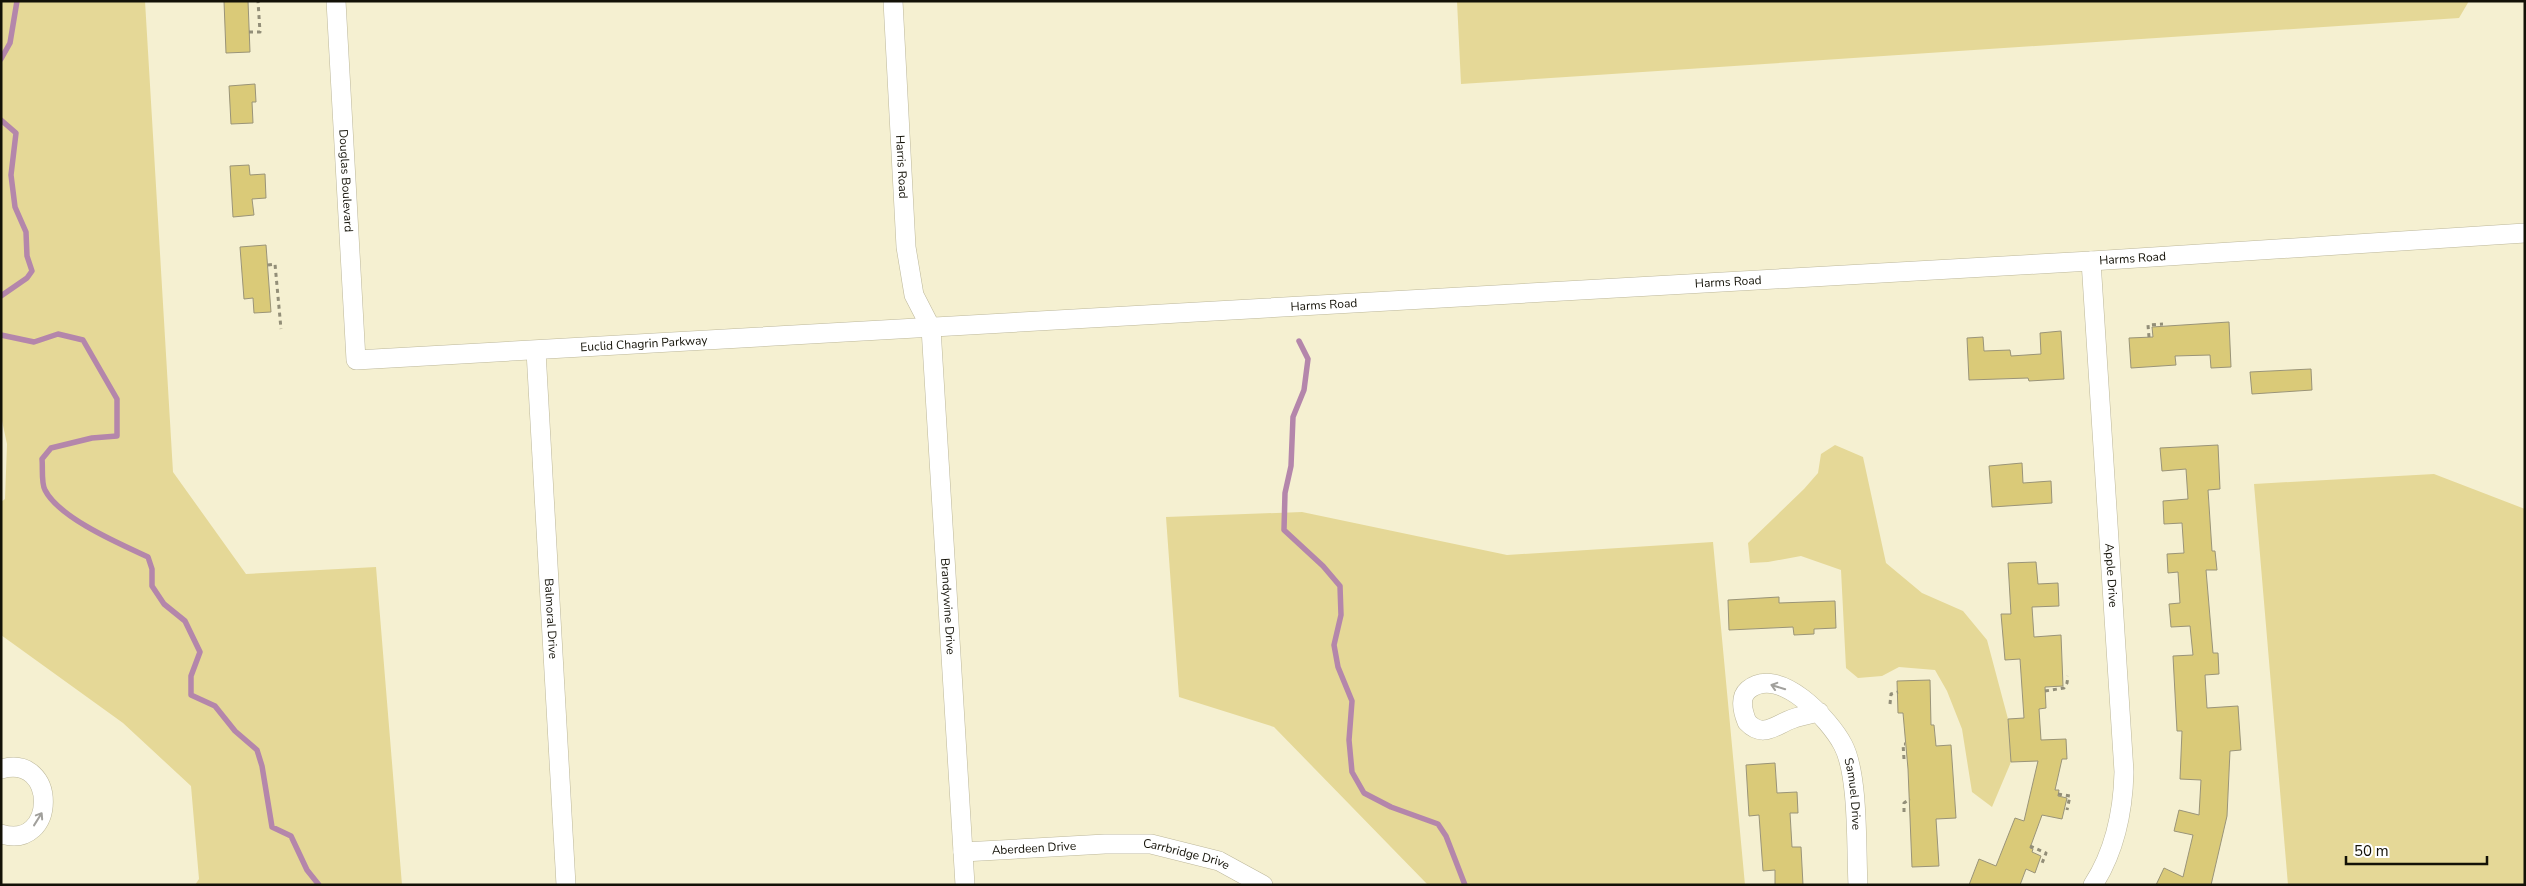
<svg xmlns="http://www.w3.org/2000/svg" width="2526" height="886" font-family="'Nunito Sans',sans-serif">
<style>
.green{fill:#e5d897}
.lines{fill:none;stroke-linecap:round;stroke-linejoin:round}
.stream{stroke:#b486ab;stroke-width:5.5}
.building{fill:#daca78;stroke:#9a9478}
.minor-casing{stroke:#bcb79a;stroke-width:20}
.path{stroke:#928e78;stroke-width:3;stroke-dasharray:4 4;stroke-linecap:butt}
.minor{stroke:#fff;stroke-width:19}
.oneway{stroke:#a1a09c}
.labels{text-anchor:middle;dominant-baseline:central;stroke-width:4;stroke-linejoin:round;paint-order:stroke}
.street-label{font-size:12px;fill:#131107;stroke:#fff}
</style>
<rect width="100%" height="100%" fill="#f5f0d1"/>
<!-- green -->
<path class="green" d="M1 1H145L173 472 246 574 376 567 402 885H195L199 879 191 786 123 723 1 635V502L5 499 7 444 1 416Z
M1457 1H2469L2459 18 1461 84Z
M1835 445 1863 457 1886 563 1922 593 1963 611 1987 640 2008 719 2011 762 1992 807 1972 792 1962 729 1947 691 1935 670 1899 667 1882 676 1858 678 1846 668 1841 570 1801 556 1768 562 1750 563 1748 543 1804 489 1818 473 1821 454Z
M2434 474 2525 509V885H2288L2254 484Z
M1302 512 1507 555 1713 542 1745 885H1428L1274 727 1179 697 1166 517Z"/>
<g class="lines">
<!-- stream -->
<path class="stream" d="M1 59 10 43 17 1
M1 120 16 133 11 175 15 207 26 232 27 256 32 271 27 278 1 296
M1 335 34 342 58 334 83 340 117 399V436L92 438 51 448 42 459C43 468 41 483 45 490 59 518 120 544 148 557L152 569V586L164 604 185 621 200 652 191 676V695L215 706 235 731 257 750 262 766 272 827 291 836 307 870 319 885
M1299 341 1308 359 1304 390 1293 417 1291 466 1285 493 1284 530 1323 566 1340 586 1341 615 1334 645 1338 667 1352 701 1349 740 1352 772 1364 793 1391 807 1438 824 1446 836 1465 885"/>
</g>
<!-- building -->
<path class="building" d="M224 1H248L250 52 226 53Z
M255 84 256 102H252L253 123 231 124 229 86Z
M249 165 250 175 265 174 266 198 252 199 254 215 233 217 230 166Z
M266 245 271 312 254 313 253 298 244 299 240 247Z
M2229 322 2231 367 2211 368 2210 355 2175 356 2176 365 2131 368 2129 338 2153 337 2152 327Z
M2061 331 2064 379 2029 381 2028 378 1969 380 1967 338 1983 337 1984 351 2010 350 2011 356 2041 354 2040 333Z
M2311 369 2312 390 2252 394 2250 372Z
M2218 445 2220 489 2208 490 2212 551H2215L2217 570H2206L2213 653H2218L2219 674 2205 675 2207 708 2238 706 2241 750 2230 751 2227 816 2211 885H2156L2164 868 2183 877 2193 835 2174 831 2179 810 2199 815 2201 780 2180 779 2182 731H2177L2173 656 2193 655 2190 626 2171 627 2169 604 2180 603 2178 572 2168 573 2167 554 2184 553 2182 523 2164 524 2163 501 2188 499 2186 469 2162 471 2160 448Z
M2022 463 2023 483 2051 481 2052 503 1992 507 1989 466Z
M2036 562 2038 584 2058 583 2059 606 2032 607 2034 637 2061 635 2063 686 2045 687 2046 708 2039 709 2041 740 2066 739 2067 759H2062L2055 790H2059L2058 796 2067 798 2062 819 2042 815 2030 848 2033 849 2032 852 2041 856 2035 873 2026 869 2020 885H1969L1979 859 1996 866 2015 818 2024 821 2038 761 2011 762 2008 719 2024 718 2020 659 2005 660 2001 614H2011L2008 563Z
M1779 597V603L1835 601 1836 628 1814 629V634L1794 635 1793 627 1729 630 1728 600Z
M1930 680 1931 725H1934L1936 746 1951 745 1956 818 1936 819 1939 866 1912 867 1908 769 1903 713H1898L1897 681Z
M1775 763 1777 793 1797 792 1798 813H1790L1792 847H1801L1803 885H1775V870L1763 871 1759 815 1749 816 1746 765Z"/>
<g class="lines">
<!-- minor casing -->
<g class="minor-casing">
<g id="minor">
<path id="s1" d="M336 1 356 360 2091 261 2525 233"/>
<path id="s2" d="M893 1 906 247 914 295 931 328 965 885"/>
<path id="s3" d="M2091 261 2124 772C2123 812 2115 851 2093 885"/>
<path id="s4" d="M536 351 566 885"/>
<path id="s5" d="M1819 712C1810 714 1800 716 1792 719 1775 725 1763 739 1747 722 1743 712 1739 698 1748 690 1779 664 1830 720 1843 745 1859 775 1856 849 1858 885"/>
<path d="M1 769C58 753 57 851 1 834"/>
<path id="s6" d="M963 852 1105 844H1151L1219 861 1263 885"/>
</g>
</g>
<!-- path -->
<path class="path" d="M249 32H260L258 1
M268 265 275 264 281 329
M2149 337 2148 325 2163 324
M2045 691 2064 688 2067 683 2068 676
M1890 704 1891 694 1898 692
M1904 759 1903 744H1905
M2058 794 2070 796 2067 810
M1904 812V803L1910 799
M2030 846 2046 853 2041 866"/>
<!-- minor -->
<use href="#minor" class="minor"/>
</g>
<!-- one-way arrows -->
<defs><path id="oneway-shaft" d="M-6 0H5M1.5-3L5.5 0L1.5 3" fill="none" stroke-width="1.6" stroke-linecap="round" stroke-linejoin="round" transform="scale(1.25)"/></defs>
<g class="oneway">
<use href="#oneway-shaft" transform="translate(1778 687) rotate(-163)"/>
<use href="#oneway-shaft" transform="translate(38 819) rotate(-58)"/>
</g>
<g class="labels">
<!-- street labels -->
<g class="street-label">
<text stroke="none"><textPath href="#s2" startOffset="166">Harris Road</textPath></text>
<text stroke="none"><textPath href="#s1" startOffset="180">Douglas Boulevard</textPath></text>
<text stroke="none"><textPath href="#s1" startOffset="2139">Harms Road</textPath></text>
<text stroke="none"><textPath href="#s1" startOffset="1734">Harms Road</textPath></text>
<text stroke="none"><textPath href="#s1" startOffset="1329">Harms Road</textPath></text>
<text stroke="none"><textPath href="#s1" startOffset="648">Euclid Chagrin Parkway</textPath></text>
<text stroke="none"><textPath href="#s3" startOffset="315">Apple Drive</textPath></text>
<text stroke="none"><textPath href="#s2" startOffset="611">Brandywine Drive</textPath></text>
<text stroke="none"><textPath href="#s4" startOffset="268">Balmoral Drive</textPath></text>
<text stroke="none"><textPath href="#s5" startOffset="284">Samuel Drive</textPath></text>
<text stroke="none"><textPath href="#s6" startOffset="71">Aberdeen Drive</textPath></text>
<text stroke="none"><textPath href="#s6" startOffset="225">Carrbridge Drive</textPath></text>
</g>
</g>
<!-- border -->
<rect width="2526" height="886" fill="none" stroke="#131107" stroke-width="5"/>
<!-- scale -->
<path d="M2346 856v8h141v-8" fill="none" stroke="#131107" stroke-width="2.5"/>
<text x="2354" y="856" font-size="15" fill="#131107" stroke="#ffffff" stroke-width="4" paint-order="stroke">50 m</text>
</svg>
